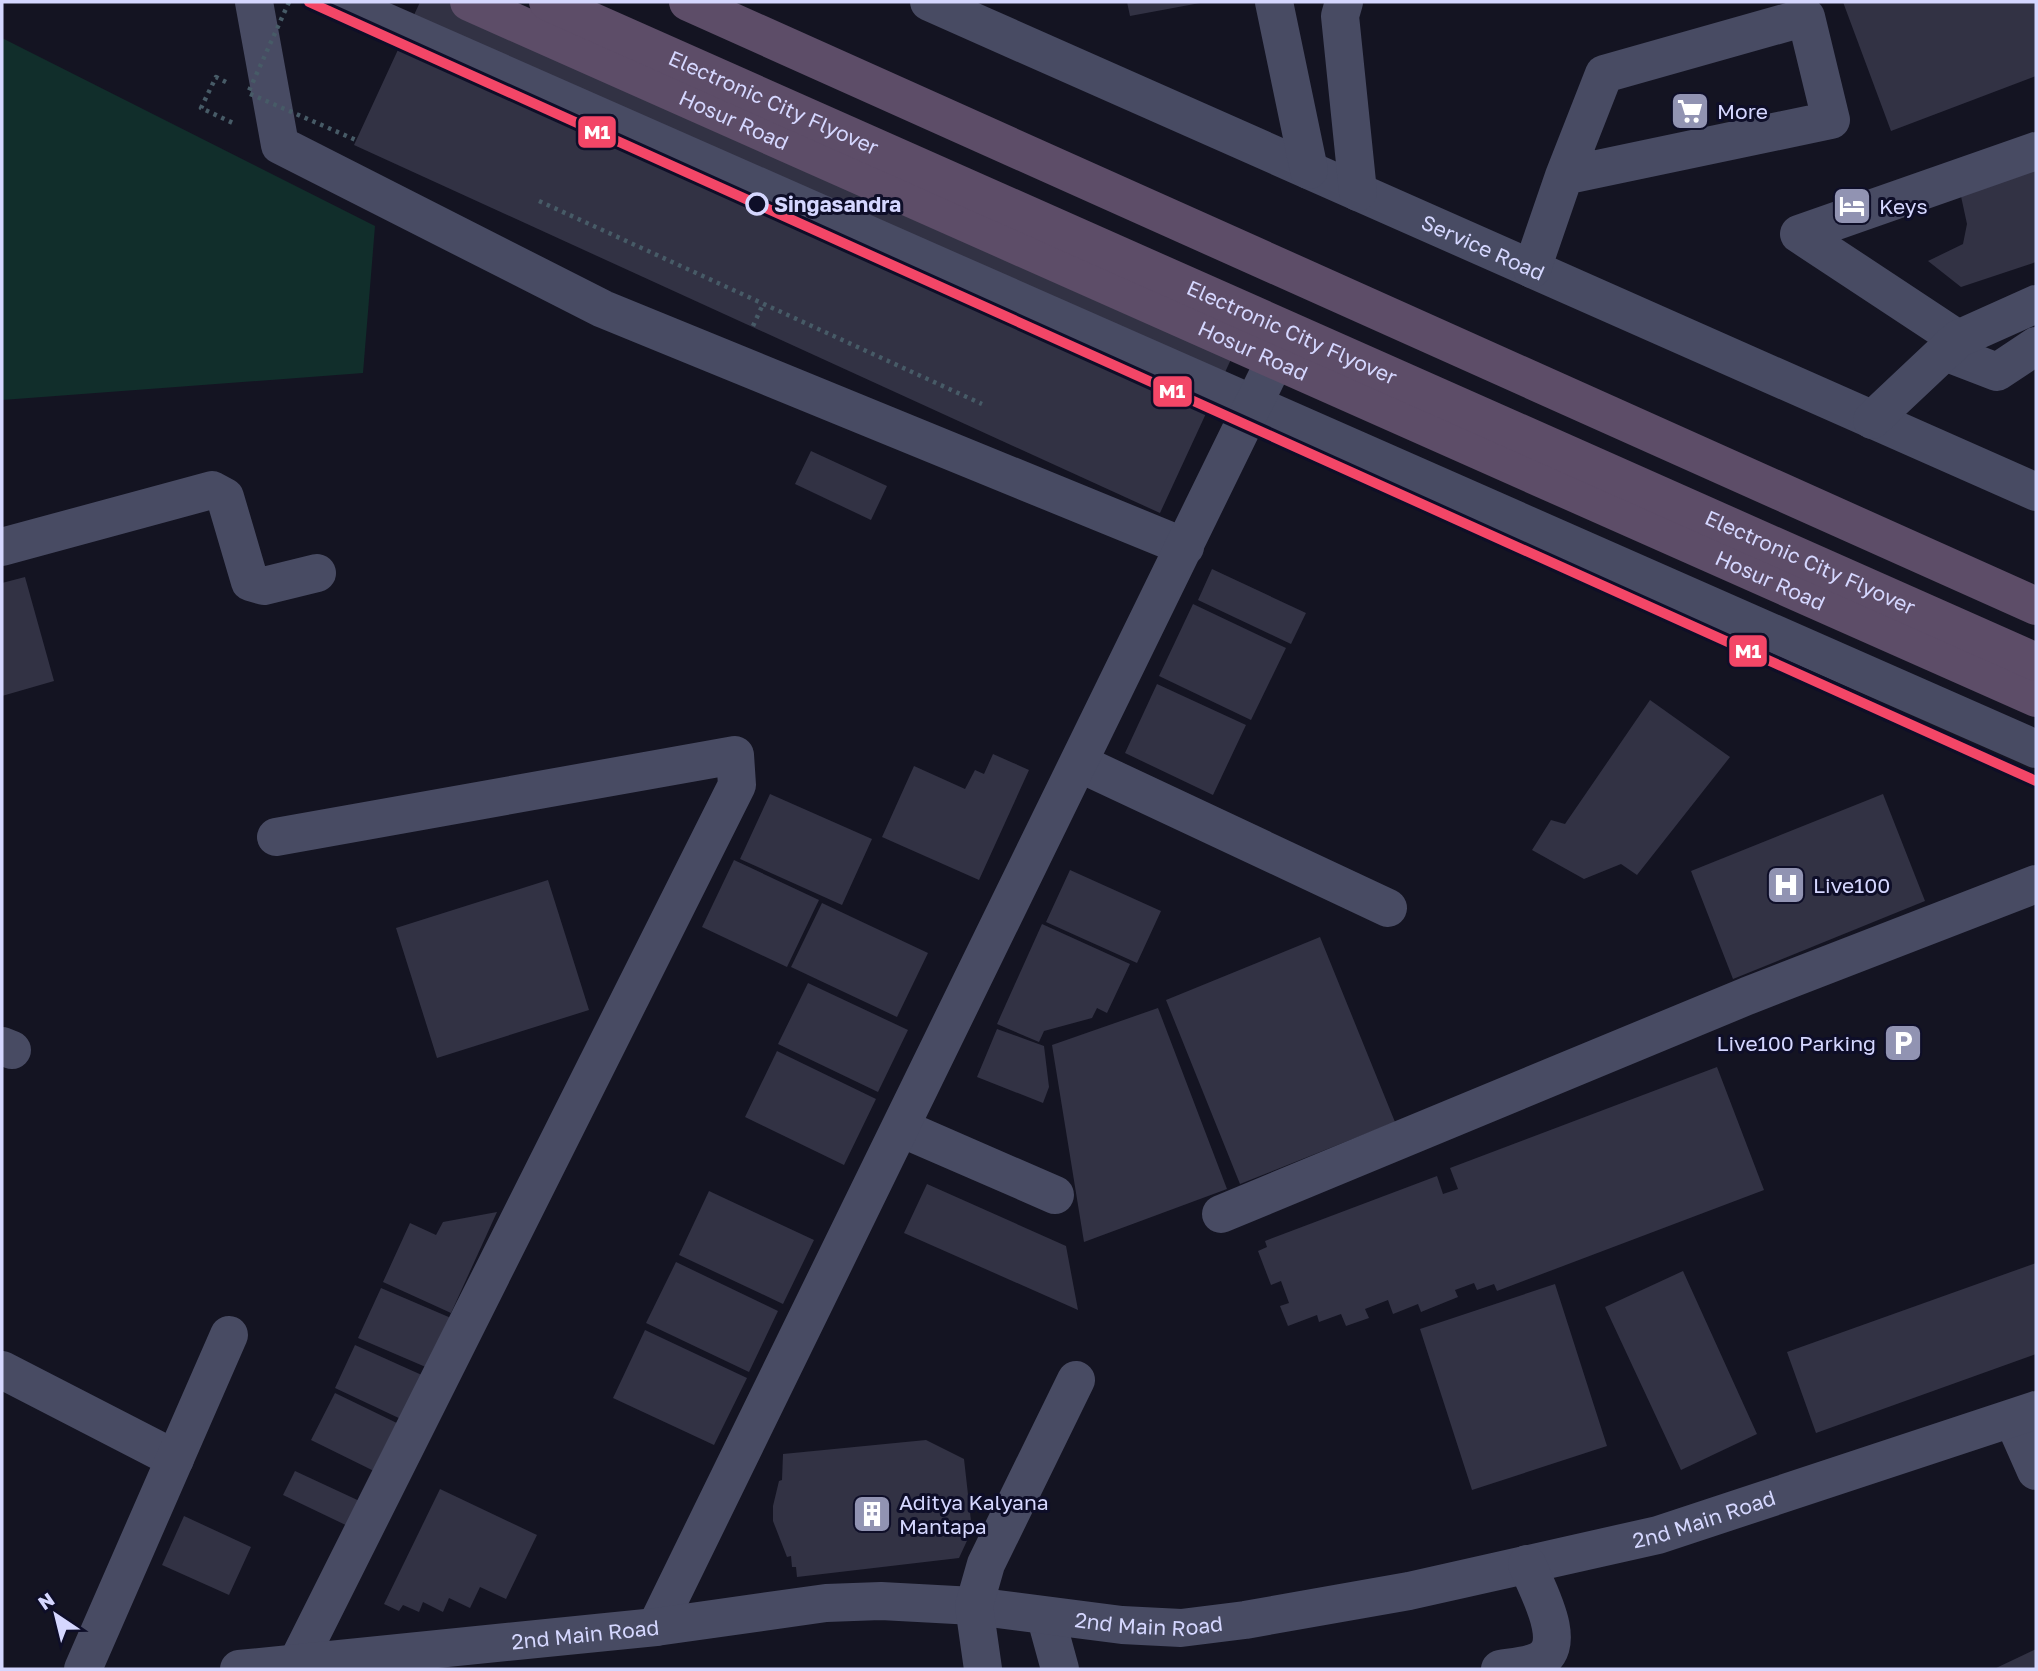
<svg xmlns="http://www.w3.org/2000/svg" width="2038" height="1671" font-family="'Golos Text',sans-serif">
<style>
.green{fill:#112e2b}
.building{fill:#323244}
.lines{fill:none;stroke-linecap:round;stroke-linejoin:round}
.path{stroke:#475b67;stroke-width:4.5;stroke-dasharray:3.5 5;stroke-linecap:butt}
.minor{stroke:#484b63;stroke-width:38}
.highway{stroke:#5d4d68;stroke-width:38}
.path-bridge{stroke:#475b67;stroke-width:4.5;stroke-dasharray:3.5 5;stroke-linecap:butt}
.metro-1-casing{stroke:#0e0e28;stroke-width:16}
.metro-1{stroke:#f34667;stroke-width:10}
.stop-dot{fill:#0e0e28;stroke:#d5d7ff;stroke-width:3.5}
.labels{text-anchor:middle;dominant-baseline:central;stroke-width:6;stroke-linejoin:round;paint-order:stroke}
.street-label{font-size:21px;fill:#d5d7ff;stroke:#0e0e28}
.poi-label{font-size:21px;fill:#d5d7ff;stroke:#0e0e28;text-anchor:start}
.stop-label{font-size:21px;font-weight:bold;fill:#d5d7ff;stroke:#0e0e28;text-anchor:start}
.line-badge{stroke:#0e0e28;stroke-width:2.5}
.badge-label{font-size:19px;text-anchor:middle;font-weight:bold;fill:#fff}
</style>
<rect width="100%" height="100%" fill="#141422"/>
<!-- green -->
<path class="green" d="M2 38 375 226 363 373 2 400Z"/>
<!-- building -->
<path class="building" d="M420 2H461L1233 355 1160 513 354 145Z
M1127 2H1199L1200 3 1130 16Z
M1843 2H2036V76L1891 131Z
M2036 164V262L1961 287 1928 261 1963 244 1967 224 1959 187Z
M811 451 887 486 871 520 795 484Z
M1212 569 1306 613 1291 644 1198 600Z
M25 577 54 681 2 696V583Z
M1193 604 1286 648 1251 720 1159 676Z
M1157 684 1246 725 1213 795 1125 753Z
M1650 700 1730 757 1637 875 1621 864 1584 879 1532 850 1551 820 1565 824Z
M993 754 1029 770 979 880 882 837 914 766 965 789 975 770 984 774Z
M770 794 872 839 842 905 740 859Z
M1883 794 1925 901 1733 979 1691 871Z
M734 860 819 900 787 967 702 927Z
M1070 870 1161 911 1137 963 1046 922Z
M548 880 589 1010 437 1058 396 928Z
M822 903 928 953 897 1017 791 967Z
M1042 924 1130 964 1107 1013 1097 1008 1092 1018 1044 1031 1039 1042 997 1024Z
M1320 937 1395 1122 1240 1184 1166 1000Z
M808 983 908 1030 878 1092 778 1044Z
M1158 1008 1227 1189 1084 1242 1052 1045Z
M997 1029 1044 1046 1049 1087 1043 1103 977 1077Z
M777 1051 876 1099 844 1165 745 1117Z
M1717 1067 1764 1190 1497 1291 1494 1284 1477 1290 1474 1283 1455 1290 1458 1297 1421 1312 1418 1304 1393 1314 1388 1300 1365 1309 1369 1318 1346 1326 1341 1314 1319 1322 1317 1315 1288 1326 1280 1306 1289 1303 1281 1281 1271 1285 1258 1251 1267 1247 1265 1241 1437 1176 1443 1194 1458 1189 1450 1168Z
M927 1184 1066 1246 1078 1310 904 1233Z
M709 1191 814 1240 783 1304 679 1255Z
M497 1212 451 1313 383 1282 410 1223 436 1235 443 1222Z
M676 1262 778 1311 749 1372 646 1323Z
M2036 1263V1354L1816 1433 1787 1352Z
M1683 1271 1757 1434 1681 1470 1605 1307Z
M1555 1284 1607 1446 1472 1490 1420 1329Z
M381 1288 451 1318 428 1368 358 1338Z
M645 1330 747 1378 714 1445 613 1398Z
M355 1345 424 1376 403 1420 335 1388Z
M335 1393 401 1425 378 1473 311 1440Z
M926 1440 964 1459 972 1530 959 1558 797 1577 796 1567H792L791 1556 787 1557 773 1521V1506L779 1481 782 1480 783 1454Z
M295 1471 366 1504 354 1529 283 1495Z
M440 1489 537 1535 506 1599 480 1587 470 1608 449 1598 443 1612 423 1602 419 1612 403 1605 399 1611 384 1604Z
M184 1516 251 1547 229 1595 162 1565Z
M2036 1649V1669H1994Z"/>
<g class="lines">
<!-- path -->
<path class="path" d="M226 82 216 77 201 108 235 124
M539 201 982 404
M753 326 763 304"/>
<!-- minor -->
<g class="minor">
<path d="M254 2 280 145 603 309 1185 547"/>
<path d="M340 2 2036 749"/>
<path id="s1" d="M929 2 2036 492"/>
<path d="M1274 2 1309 170"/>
<path d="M1344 2 1340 16 1358 192"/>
<path d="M1532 269 1564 176 1831 120 1806 17 1604 74 1564 176"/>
<path d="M1958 339 1799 234 2036 151"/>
<path d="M1945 352 1997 372 2036 346"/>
<path d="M1872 420 1958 339 2036 304"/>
<path d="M2 547 212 490 225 497 250 582 264 586 317 573"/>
<path d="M1079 763 1388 908"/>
<path d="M276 837 735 755 737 785 297 1663"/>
<path d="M2 1046 12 1050"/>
<path d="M901 1128 1055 1195"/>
<path d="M1221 1214 1747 996 2036 884"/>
<path d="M2 1370 175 1459"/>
<path d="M2013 1419 2036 1471"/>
<path d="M1046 1618 1060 1669"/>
<path d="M656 1627 1275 360"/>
<path d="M83 1669 229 1335"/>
<path id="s2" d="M239 1669 656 1627 826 1603 881 1601 974 1606 1122 1625 1181 1628 1245 1620 1409 1591 1658 1535 2036 1410"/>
<path d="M983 1669 974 1606 986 1564 1076 1380"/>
<path d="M1500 1669C1512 1667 1527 1666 1538 1661 1571 1647 1536 1587 1527 1564"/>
</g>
<!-- highway -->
<g class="highway">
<path id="s3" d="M469 2 2036 698"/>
<path id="s4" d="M548 2 2036 662"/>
<path d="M688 2 2036 606"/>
</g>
<!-- path-bridge -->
<path class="path-bridge" d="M289 2 248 93 356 140"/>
<!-- metro-1 casing -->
<g class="metro-1-casing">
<path id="metro-1" d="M309 2 2036 781"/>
</g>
<!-- metro-1 -->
<use href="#metro-1" class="metro-1"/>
</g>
<!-- icons -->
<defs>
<g id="supermarket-square" transform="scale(2.0125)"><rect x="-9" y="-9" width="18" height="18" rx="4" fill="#9193b2" stroke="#0e0e28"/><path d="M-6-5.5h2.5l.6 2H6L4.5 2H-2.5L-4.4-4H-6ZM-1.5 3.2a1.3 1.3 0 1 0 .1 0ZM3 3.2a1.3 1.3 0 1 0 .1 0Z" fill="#fff"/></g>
<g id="hotel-square" transform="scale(2.0125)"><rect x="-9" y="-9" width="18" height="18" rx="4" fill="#9193b2" stroke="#0e0e28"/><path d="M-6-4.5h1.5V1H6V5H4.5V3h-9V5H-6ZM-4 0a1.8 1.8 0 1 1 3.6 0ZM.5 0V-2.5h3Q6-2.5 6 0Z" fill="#fff"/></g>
<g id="hospital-square" transform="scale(2.0125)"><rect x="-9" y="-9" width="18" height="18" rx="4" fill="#9193b2" stroke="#0e0e28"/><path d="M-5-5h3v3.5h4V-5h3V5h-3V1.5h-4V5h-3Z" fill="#fff"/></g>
<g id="parking-square" transform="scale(2.0125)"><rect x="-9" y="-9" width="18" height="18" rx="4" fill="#9193b2" stroke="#0e0e28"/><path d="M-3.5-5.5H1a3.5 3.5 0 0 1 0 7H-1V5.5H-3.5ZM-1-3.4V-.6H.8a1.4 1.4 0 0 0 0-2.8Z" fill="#fff"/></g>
<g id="building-square" transform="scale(2.0125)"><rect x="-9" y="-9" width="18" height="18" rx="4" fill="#9193b2" stroke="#0e0e28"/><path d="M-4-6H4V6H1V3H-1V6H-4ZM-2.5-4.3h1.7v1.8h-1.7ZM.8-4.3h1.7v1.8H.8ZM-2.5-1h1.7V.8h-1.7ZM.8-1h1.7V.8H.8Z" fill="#fff"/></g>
</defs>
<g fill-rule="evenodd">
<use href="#supermarket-square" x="1690" y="111"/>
<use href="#hotel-square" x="1852" y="206"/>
<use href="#hospital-square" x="1786" y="885"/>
<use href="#parking-square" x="1903" y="1043"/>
<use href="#building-square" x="872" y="1514"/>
</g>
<!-- markers -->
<circle class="stop-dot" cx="757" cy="204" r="10"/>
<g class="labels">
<!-- street labels -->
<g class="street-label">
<text stroke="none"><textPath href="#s4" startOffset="247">Electronic City Flyover</textPath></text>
<text stroke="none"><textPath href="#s3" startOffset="290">Hosur Road</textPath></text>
<text stroke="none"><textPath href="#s1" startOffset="606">Service Road</textPath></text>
<text stroke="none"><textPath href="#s4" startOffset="814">Electronic City Flyover</textPath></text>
<text stroke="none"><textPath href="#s3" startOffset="858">Hosur Road</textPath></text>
<text stroke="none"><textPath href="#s4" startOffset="1381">Electronic City Flyover</textPath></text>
<text stroke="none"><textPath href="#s3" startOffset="1424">Hosur Road</textPath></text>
<text stroke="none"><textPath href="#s2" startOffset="1482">2nd Main Road</textPath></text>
<text stroke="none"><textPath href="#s2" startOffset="915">2nd Main Road</textPath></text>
<text stroke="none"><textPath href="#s2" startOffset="348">2nd Main Road</textPath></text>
</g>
<!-- poi labels -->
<g class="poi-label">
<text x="1717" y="111">More</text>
<text x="1879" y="206">Keys</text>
<text x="1813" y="885">Live100</text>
<text x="1876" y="1043" text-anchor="end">Live100 Parking</text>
<text x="899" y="1502">Aditya Kalyana<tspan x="899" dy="24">Mantapa</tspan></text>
</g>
<!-- stop labels -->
<g class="stop-label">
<text x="774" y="204">Singasandra</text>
</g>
</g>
<g class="line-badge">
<rect x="577" y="115" width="40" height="34" rx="7" fill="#f34667"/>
<rect x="1152" y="375" width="41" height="33" rx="7" fill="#f34667"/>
<rect x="1728" y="634" width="40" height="34" rx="7" fill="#f34667"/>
</g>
<g class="badge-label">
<text x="597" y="139">M1</text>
<text x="1172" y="398">M1</text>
<text x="1748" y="658">M1</text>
</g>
<!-- border -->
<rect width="2038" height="1671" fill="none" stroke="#d5d7ff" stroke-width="7"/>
<!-- north arrow -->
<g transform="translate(56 1615) rotate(325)" stroke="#0e0e28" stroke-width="5" paint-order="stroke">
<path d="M0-5L12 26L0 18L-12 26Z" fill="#d5d7ff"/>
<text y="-10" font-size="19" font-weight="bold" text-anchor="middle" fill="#d5d7ff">N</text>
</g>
</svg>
